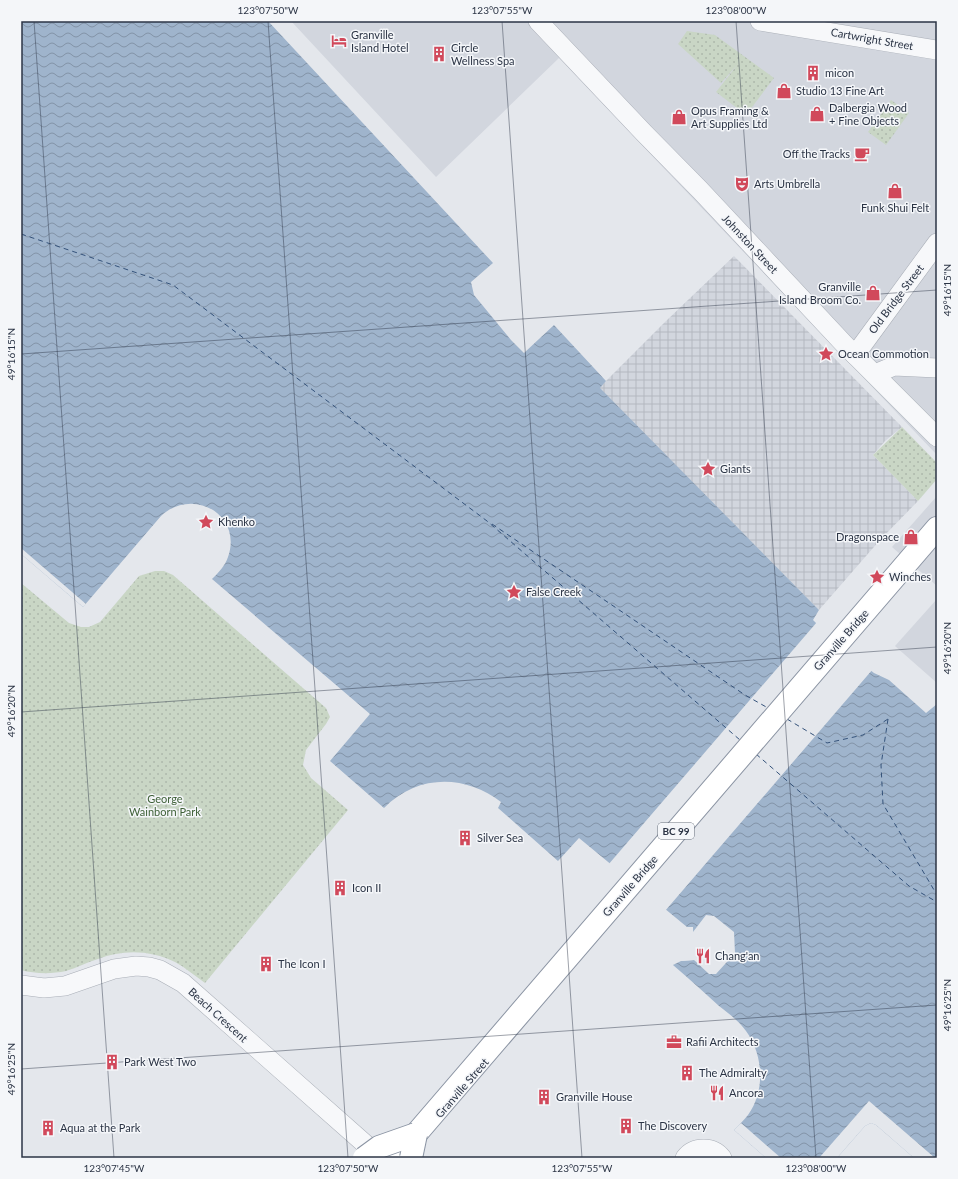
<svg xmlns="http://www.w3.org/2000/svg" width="958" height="1179" font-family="Lato,sans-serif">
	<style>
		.built { fill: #d2d6de }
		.industrial { fill: url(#industrial-grid) }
		.park { fill: url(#park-dots) }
		.water { fill: url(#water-waves) }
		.pier { fill: #e4e7ec }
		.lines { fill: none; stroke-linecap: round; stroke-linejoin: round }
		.ferry { stroke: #34527a; stroke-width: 1; stroke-dasharray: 5 4; stroke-linecap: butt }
		.minor-casing { stroke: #a9aeb7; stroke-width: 20 }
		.secondary-casing { stroke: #a9aeb7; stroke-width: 24 }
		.trunk-casing { stroke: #8b94a3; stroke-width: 24 }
		.minor { stroke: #f7f8fa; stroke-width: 19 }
		.secondary { stroke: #fff; stroke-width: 22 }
		.trunk { stroke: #fff; stroke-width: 22 }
		.trunk-bridge-casing { stroke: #8b94a3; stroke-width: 24; stroke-linecap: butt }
		.trunk-bridge { stroke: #fff; stroke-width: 22 }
		.ticks { fill: none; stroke: #2b3445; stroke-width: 1; stroke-opacity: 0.45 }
		.labels { text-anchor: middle; stroke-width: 3; stroke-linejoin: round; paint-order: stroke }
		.shield { fill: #f4f6f9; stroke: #676e7b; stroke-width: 1 }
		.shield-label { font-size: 10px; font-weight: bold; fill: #2b3445 }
		.poi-label { font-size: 11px; fill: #2b3445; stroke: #f4f6f9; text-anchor: start }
		.street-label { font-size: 11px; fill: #2b3445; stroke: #f4f6f9 }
		.park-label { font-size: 11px; fill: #3f6138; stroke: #f4f6f9 }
		.neatline { fill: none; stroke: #2b3445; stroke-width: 1.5 }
		.ticks-label { font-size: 10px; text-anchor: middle; fill: #2b3445 }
	</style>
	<defs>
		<pattern id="industrial-grid" width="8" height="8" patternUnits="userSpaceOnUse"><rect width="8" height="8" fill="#d2d6de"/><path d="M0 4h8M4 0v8" fill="none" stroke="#b4b8c0"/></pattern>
		<pattern id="park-dots" width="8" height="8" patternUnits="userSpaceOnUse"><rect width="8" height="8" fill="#c9d6c5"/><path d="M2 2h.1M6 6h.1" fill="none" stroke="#adb8ab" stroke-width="1.8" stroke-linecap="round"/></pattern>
		<pattern id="water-waves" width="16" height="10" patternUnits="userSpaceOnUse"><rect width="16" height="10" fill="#9fb4cc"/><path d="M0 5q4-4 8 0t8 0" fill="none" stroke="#8293a7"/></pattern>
	</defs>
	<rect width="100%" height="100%" fill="#e4e7ec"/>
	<g class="built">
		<path d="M 291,21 L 937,21 L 937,455 L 559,58 L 436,177 Z"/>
		<path d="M 937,496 L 937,586 L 892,547 Z"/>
		<path d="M 937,599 L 937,683 L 895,646 Z"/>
	</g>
	<path class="industrial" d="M 734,256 L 902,427 L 885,441 L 873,455 L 918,501 L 880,540 L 819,610 L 599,388 L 666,321 Z"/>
	<g class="park">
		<path d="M 687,31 L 715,35 L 774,78 L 746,115 L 716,92 L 738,64 L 721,83 L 678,44 Z"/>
		<path d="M 891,100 L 909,113 L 886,145 L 868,132 Z"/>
		<path d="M 902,427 L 937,463 L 937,479 L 918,501 L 873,455 Z"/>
		<path d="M 155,571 L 164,571 L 173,575 L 326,708 L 330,717 L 326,724 L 306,750 L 303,765 L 311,778 L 348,810 L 205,983 C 195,976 186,968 175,962 C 151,950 123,949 98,959 C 87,962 77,968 66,971 C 52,974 35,974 21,970 L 21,583 L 69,623 L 81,627 L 89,627 L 100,622 L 139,576 Z"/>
	</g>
	<path class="water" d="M 21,21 L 268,21 L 493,263 L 471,282 L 474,295 L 511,340 L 524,353 L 554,325 L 606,381 L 600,388 L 819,610 L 813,620 L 837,644 L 874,673 L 889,680 L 926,713 L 937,704 L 937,1158 L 914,1158 L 876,1125 L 871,1123 L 865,1126 L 837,1158 L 766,1158 L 734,1130 C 739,1125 744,1120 748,1115 C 766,1090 763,1054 746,1031 C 739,1021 728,1013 719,1006 C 704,992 689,979 673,965 L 681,961 L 694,960 L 693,927 L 687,927 L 579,838 L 558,861 L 498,808 L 501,802 C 465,774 417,774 384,808 L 330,761 L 370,714 L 212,579 C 219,572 225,566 228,557 C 243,515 193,486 161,516 L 83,607 L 21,554 Z"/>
	<g class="pier">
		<path d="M 21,548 L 86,604 L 83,607 L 21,554 Z"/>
		<path d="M 817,622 L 838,643 L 873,669 L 665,911 L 608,865 Z"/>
		<path d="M 706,915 L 714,916 L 734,932 L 735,953 L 716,974 L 709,974 L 694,960 L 681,961 L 681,959 L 692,958 L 691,932 L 693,932 Z"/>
		<path d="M 869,1101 L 935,1158 L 914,1158 L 876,1125 L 871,1123 L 865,1126 L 837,1158 L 819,1158 Z"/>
		<path d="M 741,1123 L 781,1158 L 766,1158 L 734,1130 Z"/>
	</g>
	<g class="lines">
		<g class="ferry">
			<path d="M 21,234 L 173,285 L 487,521 L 740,740"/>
			<path d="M 492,524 L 745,695 L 768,708"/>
			<path d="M 787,719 L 827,743 L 863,735 L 888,719"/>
			<path d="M 888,719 L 881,765 L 883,804 L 937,895"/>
			<path d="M 756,754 L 909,886 L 937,902"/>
		</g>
		<g class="minor-casing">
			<g id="minor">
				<path d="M 538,21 L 644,133 L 700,190 L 845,345 L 937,437"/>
				<path d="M 760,21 L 937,50"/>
				<path d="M 855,355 L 937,243"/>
				<path d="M 875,374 L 894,366 L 937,368"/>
				<path d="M 21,985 L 44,988 L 65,986 L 114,969 L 136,966 L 149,967 L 160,970 L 183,983 L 381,1158"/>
				<path d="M 685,1158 C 694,1146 713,1146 722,1158"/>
			</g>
		</g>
		<g class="secondary-casing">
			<path id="secondary" d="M 395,1158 L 416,1134"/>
		</g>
		<g class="trunk-casing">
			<path id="trunk" d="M 416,1134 L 937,528"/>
		</g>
		<use href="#minor" class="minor"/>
		<use href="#secondary" class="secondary"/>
		<use href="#trunk" class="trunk"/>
		<g class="trunk-bridge-casing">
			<g id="trunk-bridge">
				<path d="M 364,1158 L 379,1147 L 416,1134"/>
				<path d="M 411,1158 L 416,1134"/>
			</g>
		</g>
		<use href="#trunk-bridge" class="trunk-bridge"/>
	</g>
	<path class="ticks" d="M 34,21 L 114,1158M 268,21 L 348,1158M 502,21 L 582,1158M 736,21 L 816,1158M 21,354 L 937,290M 21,712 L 937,647M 21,1069 L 937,1005"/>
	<defs>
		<g id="hotel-bare" transform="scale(1.2)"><path d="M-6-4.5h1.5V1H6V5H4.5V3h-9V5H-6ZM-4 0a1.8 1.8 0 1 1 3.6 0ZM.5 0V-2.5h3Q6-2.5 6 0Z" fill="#d1495b" stroke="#f4f6f9" stroke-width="2.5" paint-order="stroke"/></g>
		<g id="building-bare" transform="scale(1.2)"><path d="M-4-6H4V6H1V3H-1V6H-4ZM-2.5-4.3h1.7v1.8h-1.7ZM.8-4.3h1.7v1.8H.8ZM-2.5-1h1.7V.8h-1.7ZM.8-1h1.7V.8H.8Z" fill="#d1495b" stroke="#f4f6f9" stroke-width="2.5" paint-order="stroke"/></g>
		<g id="shop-bare" transform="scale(1.2)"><path d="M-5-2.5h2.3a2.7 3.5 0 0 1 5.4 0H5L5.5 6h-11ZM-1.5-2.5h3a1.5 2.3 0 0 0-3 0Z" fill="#d1495b" stroke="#f4f6f9" stroke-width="2.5" paint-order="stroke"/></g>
		<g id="cafe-bare" transform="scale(1.2)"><path d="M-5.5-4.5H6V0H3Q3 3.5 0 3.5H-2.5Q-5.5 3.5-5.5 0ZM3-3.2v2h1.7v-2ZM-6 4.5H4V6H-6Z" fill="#d1495b" stroke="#f4f6f9" stroke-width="2.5" paint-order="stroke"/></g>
		<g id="theatre-bare" transform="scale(1.2)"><path d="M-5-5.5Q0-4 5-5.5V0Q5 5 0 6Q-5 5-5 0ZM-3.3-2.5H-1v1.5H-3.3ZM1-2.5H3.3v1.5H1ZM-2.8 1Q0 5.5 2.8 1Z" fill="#d1495b" stroke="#f4f6f9" stroke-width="2.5" paint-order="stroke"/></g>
		<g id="sight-bare" transform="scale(1.2)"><path d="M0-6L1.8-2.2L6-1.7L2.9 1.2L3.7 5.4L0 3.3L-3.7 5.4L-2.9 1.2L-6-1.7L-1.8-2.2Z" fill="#d1495b" stroke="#f4f6f9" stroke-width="2.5" paint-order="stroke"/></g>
		<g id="restaurant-bare" transform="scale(1.2)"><path d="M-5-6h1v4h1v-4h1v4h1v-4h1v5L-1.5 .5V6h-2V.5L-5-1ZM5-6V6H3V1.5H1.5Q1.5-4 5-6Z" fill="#d1495b" stroke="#f4f6f9" stroke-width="2.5" paint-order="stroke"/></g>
		<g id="office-bare" transform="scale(1.2)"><path d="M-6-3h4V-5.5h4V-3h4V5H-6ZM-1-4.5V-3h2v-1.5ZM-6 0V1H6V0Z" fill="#d1495b" stroke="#f4f6f9" stroke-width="2.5" paint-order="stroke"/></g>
	</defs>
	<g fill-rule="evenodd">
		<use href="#hotel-bare" x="339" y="41"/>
		<use href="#building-bare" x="439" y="54"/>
		<use href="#building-bare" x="813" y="73"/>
		<use href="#shop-bare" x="784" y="91"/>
		<use href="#shop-bare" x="817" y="114"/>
		<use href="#shop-bare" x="679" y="117"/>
		<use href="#cafe-bare" x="862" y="154"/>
		<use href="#theatre-bare" x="742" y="184"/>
		<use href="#shop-bare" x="895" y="191"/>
		<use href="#shop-bare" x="873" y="293"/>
		<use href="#sight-bare" x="826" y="354"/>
		<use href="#sight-bare" x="708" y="469"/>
		<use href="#sight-bare" x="206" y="522"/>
		<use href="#shop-bare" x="911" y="537"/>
		<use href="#sight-bare" x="877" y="577"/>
		<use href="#sight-bare" x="514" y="592"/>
		<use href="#building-bare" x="465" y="838"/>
		<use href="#building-bare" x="340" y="888"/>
		<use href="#restaurant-bare" x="703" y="956"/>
		<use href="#building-bare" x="266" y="964"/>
		<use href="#office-bare" x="674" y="1042"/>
		<use href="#building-bare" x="112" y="1062"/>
		<use href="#building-bare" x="687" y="1073"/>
		<use href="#restaurant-bare" x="717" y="1093"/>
		<use href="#building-bare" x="544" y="1097"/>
		<use href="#building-bare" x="626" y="1126"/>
		<use href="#building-bare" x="48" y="1128"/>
	</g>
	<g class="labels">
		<rect class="shield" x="658" y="823" width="36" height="16" rx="3"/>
		<g class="shield-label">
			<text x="676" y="835">BC 99</text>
		</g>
		<g class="poi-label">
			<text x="351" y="39">Granville<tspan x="351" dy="13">Island Hotel</tspan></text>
			<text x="451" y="52">Circle<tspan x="451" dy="13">Wellness Spa</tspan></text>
			<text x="825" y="77">micon</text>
			<text x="796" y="95">Studio 13 Fine Art</text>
			<text x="829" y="112">Dalbergia Wood<tspan x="829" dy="13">+ Fine Objects</tspan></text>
			<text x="691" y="115">Opus Framing &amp;<tspan x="691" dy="13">Art Supplies Ltd</tspan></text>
			<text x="850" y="158" text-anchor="end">Off the Tracks</text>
			<text x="754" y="188">Arts Umbrella</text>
			<text x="895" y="212" text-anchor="middle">Funk Shui Felt</text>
			<text x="861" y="291" text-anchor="end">Granville<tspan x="861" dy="13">Island Broom Co.</tspan></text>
			<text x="838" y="358">Ocean Commotion</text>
			<text x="720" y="473">Giants</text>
			<text x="218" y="526">Khenko</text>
			<text x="899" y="541" text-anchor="end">Dragonspace</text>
			<text x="889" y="581">Winches</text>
			<text x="526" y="596">False Creek</text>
			<text x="477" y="842">Silver Sea</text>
			<text x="352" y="892">Icon II</text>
			<text x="715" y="960">Chang'an</text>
			<text x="278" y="968">The Icon I</text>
			<text x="686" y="1046">Rafii Architects</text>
			<text x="124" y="1066">Park West Two</text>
			<text x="699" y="1077">The Admiralty</text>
			<text x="729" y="1097">Ancora</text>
			<text x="556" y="1101">Granville House</text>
			<text x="638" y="1130">The Discovery</text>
			<text x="60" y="1132">Aqua at the Park</text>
		</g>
		<g class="street-label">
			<text transform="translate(872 39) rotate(10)" y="4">Cartwright Street</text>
			<text transform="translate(750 244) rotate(47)" y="4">Johnston Street</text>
			<text transform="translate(896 299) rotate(-53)" y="4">Old Bridge Street</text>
			<text transform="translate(841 640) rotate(-49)" y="4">Granville Bridge</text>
			<text transform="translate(630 886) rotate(-49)" y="4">Granville Bridge</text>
			<text transform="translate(218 1015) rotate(42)" y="4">Beach Crescent</text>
			<text transform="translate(462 1088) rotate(-49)" y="4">Granville Street</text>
		</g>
		<g class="park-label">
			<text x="165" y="803">George<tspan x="165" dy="13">Wainborn Park</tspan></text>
		</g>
	</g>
	<rect width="958" height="1179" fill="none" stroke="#f4f6f9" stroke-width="44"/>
	<rect x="22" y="22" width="914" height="1135" class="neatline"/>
	<g class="ticks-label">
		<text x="268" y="14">123°07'50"W</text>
		<text x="502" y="14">123°07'55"W</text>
		<text x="736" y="14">123°08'00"W</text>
		<text transform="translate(947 290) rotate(-90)" y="4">49°16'15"N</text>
		<text transform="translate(11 354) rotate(-90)" y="4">49°16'15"N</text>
		<text transform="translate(947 648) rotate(-90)" y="4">49°16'20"N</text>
		<text transform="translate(11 711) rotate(-90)" y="4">49°16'20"N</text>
		<text transform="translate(947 1005) rotate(-90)" y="4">49°16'25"N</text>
		<text transform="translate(11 1069) rotate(-90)" y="4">49°16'25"N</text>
		<text x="114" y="1172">123°07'45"W</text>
		<text x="348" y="1172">123°07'50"W</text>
		<text x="582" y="1172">123°07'55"W</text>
		<text x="816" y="1172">123°08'00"W</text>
	</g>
</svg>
